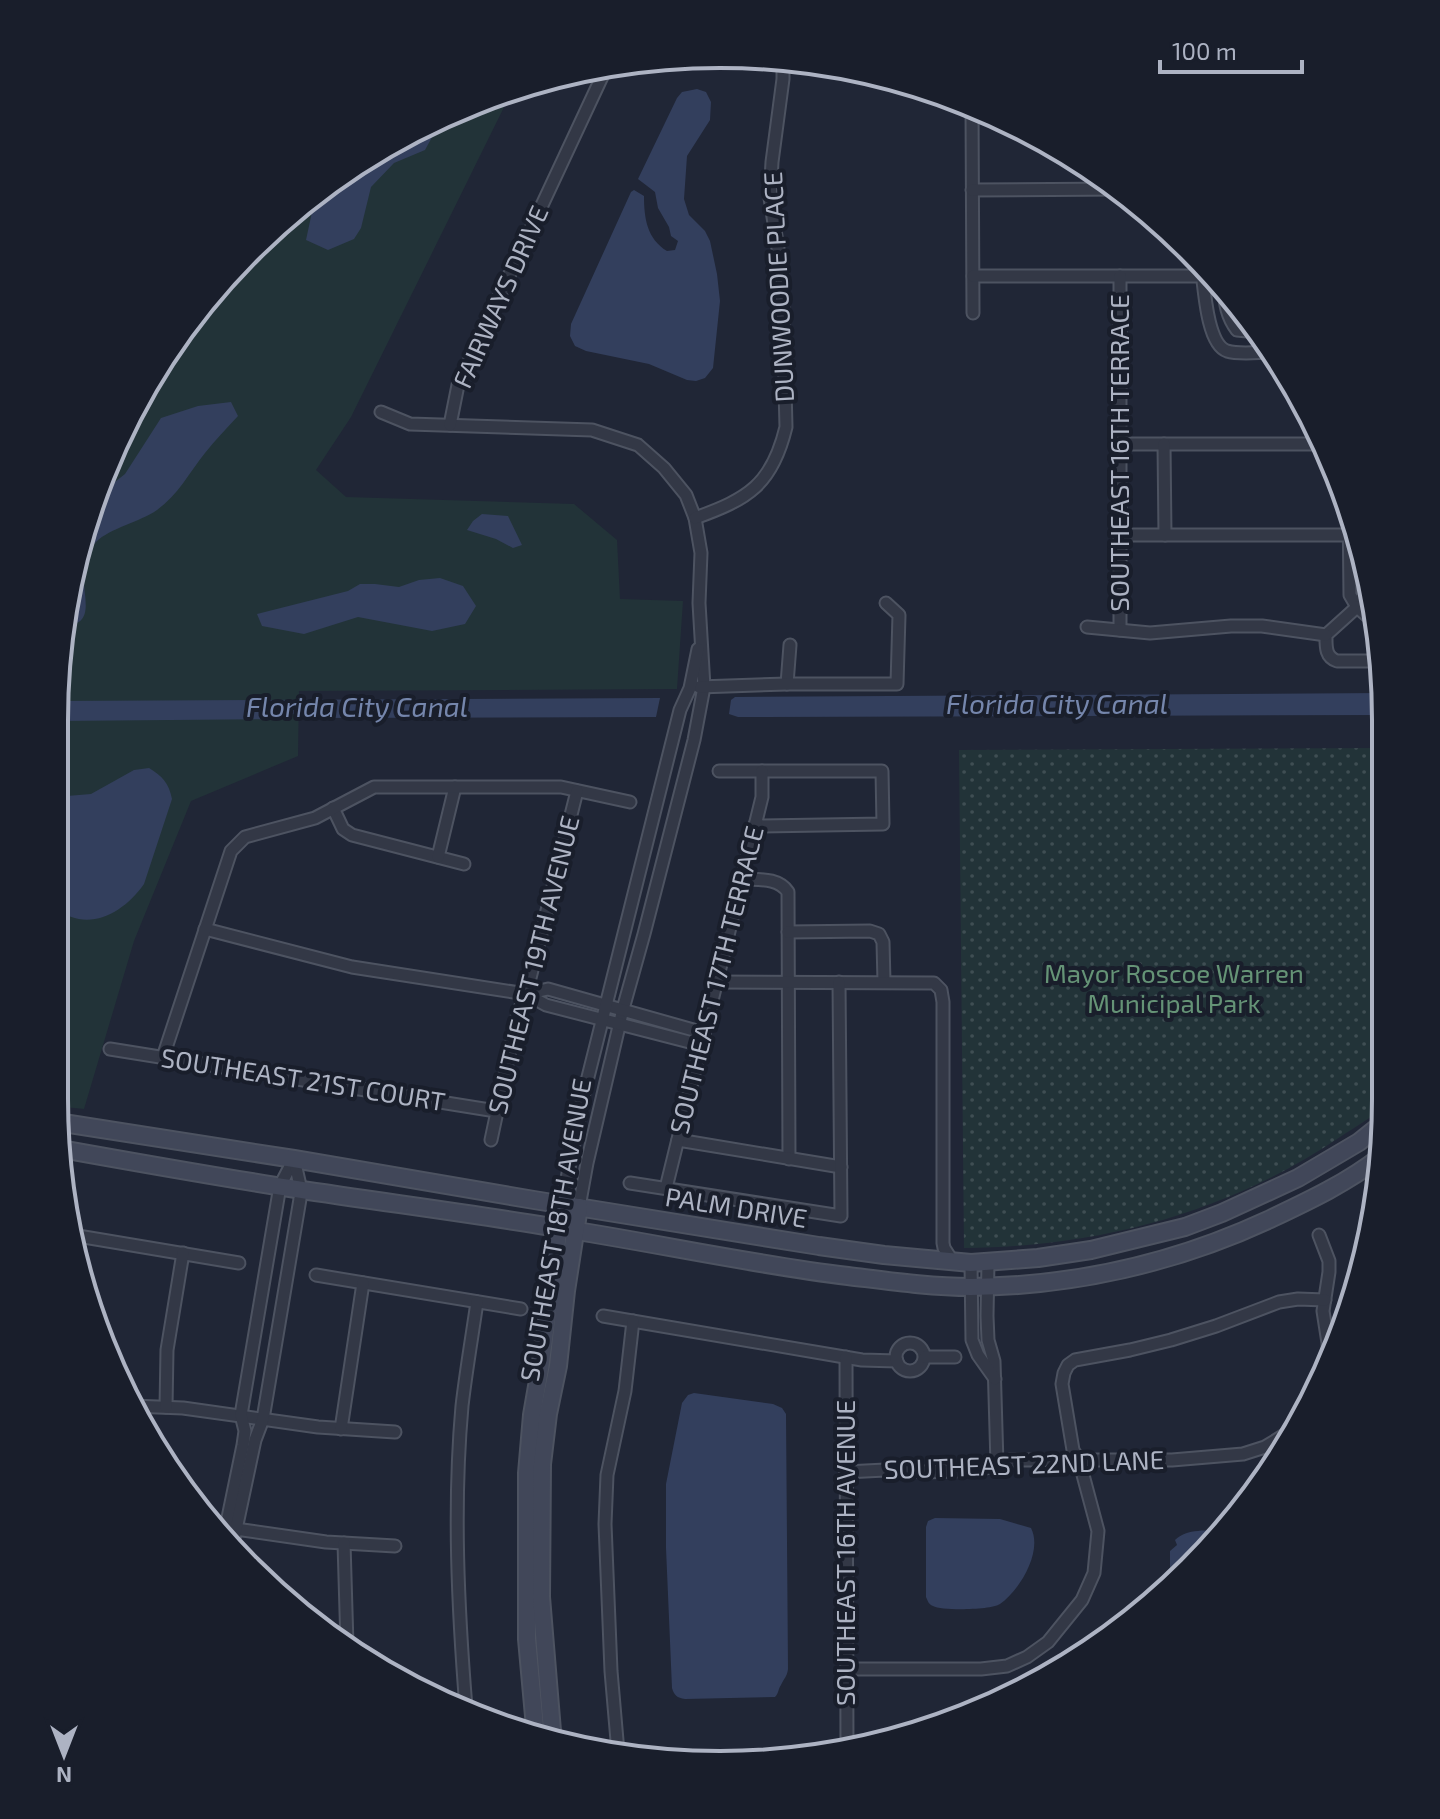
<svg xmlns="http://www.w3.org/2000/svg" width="1440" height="1819" font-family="'Exo 2',sans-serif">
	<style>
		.grass { fill: #223338 }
		.park { fill: url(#park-dots) }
		.water { fill: #333f5d }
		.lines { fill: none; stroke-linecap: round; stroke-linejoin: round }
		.street-casing { stroke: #4d5361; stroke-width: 15 }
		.secondary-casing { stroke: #4d5361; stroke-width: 20 }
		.street { stroke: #333846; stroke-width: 11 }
		.secondary { stroke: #414759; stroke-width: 16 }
		.labels { text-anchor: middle; stroke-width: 8; stroke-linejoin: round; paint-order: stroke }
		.street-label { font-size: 26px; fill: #adb3c3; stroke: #191e2b }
		.park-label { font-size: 26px; fill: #659376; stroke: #191e2b }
		.water-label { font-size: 28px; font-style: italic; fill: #7586ac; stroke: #191e2b }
		.rim { fill: none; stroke: #adb3c3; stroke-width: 4 }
	</style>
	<defs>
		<pattern id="park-dots" width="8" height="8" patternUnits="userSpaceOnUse" patternTransform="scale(2)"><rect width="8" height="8" fill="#223338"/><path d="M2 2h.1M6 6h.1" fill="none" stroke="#3f4e53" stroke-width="1.8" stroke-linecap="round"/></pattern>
	</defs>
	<rect width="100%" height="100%" fill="#202636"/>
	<path class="grass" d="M 514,87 L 351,417 L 316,470 L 346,497 L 574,504 L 617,540 L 620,599 L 683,601 L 677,689 L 299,691 L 298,756 L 191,801 L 134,941 L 84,1109 L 55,1106 L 55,677 L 90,505 L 143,387 L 219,281 L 387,143 L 506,89 Z"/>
	<path class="park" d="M 1385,748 L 1385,1106 C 1371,1118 1355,1127 1340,1137 C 1228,1213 1098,1247 964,1248 L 959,750 Z"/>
	<g class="water">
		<path d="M 697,89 L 706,92 L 711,102 L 710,120 L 687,156 L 684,199 L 689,215 L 705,231 L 710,241 L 717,274 L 720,301 L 713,368 L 705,378 L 696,381 L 687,380 L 649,364 L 586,351 L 575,346 L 570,336 L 571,324 L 631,192 L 634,190 L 644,196 C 644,218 647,239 667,251 L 675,250 L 678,241 L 671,236 L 669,227 L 658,208 L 655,192 L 638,179 L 677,98 L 682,92 Z"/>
		<path d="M 442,119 L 425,150 L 394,163 L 371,187 L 361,228 L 354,239 L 328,250 L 306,240 L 312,212 L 325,195 L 387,143 Z"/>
		<path d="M 231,402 L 238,416 C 227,428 215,440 205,453 C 189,473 178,495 157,510 C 140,522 110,528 96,542 C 86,552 84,568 84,582 C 84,598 94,625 66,625 L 92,500 L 125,474 L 161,418 L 198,406 Z"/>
		<path d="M 482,514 L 508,516 L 522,545 L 513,548 L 496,539 L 467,530 L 473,521 Z"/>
		<path d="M 440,578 L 463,586 L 476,606 L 465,624 L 432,631 L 358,617 L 304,634 L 262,626 L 257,614 L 348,591 L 360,584 L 375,584 L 399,587 L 419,580 Z"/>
		<path d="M 1385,693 L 1385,715 L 738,717 L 729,714 L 731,700 L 735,697 Z"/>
		<path d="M 660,698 L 656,717 L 308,718 L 296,714 L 286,715 L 282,719 L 55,721 L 55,701 Z"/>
		<path d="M 149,768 C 162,776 169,783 172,799 L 144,884 C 123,914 86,934 55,907 L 55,797 L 91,794 L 134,770 Z"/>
		<path d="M 694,1393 L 773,1404 L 782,1408 L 786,1414 L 788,1669 C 787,1677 784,1678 781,1685 C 778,1689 779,1693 775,1697 L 685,1699 C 677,1698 674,1695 672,1688 L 666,1548 L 666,1484 L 682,1403 L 688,1395 Z"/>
		<path d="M 935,1518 L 1000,1519 L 1031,1528 C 1043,1551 1020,1590 1000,1604 C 991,1610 942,1611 933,1606 C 928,1604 928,1601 926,1597 L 926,1527 L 928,1521 Z"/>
		<path d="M 1224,1530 L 1170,1588 L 1170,1551 L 1177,1545 L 1175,1540 C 1187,1528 1208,1531 1224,1530 Z"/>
	</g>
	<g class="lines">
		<g class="street-casing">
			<g id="street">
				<path d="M 972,107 L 973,313"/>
				<path d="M 972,190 L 1122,189"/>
				<path d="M 1201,263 C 1204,283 1206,344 1227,351 C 1240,355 1258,352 1272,352"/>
				<path d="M 973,276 L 1215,276"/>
				<path d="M 1120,276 L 1120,630"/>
				<path d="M 1223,284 C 1225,301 1226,316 1237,330 L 1257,332"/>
				<path d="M 381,412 L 410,424 L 592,430 L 638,445 L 664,468 L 686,495 L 695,518 L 701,553 L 699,603 L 704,687 L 694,740 L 644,934 L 623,1009 L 587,1163 L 579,1207"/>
				<path d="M 450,425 L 458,385 L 607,66"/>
				<path d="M 1120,444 L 1323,444"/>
				<path d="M 1164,444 L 1165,535"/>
				<path d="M 1349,503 L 1350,595 L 1357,607 L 1363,596 L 1362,564"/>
				<path d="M 695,518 C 748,499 772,485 786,427 L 782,274 L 770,198 L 772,162 L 783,79 L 783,59"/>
				<path d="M 1120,535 L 1356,535"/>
				<path d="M 1374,622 L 1357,607 L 1326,635 C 1326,646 1325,657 1337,661 L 1372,661 L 1381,657"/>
				<path d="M 1087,627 L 1150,633 L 1231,626 L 1262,626 L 1326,635"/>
				<path d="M 787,684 L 790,645"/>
				<path d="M 699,687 L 787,684 L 897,684 L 899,615 L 886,603"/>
				<path d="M 719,771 L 882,771 L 883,824 L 754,826"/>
				<path d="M 333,808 L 343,829 L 352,835 L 464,864"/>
				<path d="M 438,857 L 455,787"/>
				<path d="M 742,879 C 758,880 778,877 788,892 L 789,1159"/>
				<path d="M 205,929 L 352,967 L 526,994 L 546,1005 L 701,1045"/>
				<path d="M 788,932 L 870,931 L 879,934 L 883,942 L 884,982"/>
				<path d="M 716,982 L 934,983 L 941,990 L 943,1002 L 943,1243 L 944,1248 L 953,1262"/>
				<path d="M 526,994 L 548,989 L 704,1033"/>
				<path d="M 110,1049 L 496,1111"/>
				<path d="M 163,1057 L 231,851 L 245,837 L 315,818 L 374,787 L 561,787 L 630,802"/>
				<path d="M 491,1140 L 518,1013 L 526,994 L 577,791"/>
				<path d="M 678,1140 L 841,1167"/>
				<path d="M 630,1183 L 841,1216 L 839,982"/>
				<path d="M 666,1188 L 762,797 L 762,771"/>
				<path d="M 562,1204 L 583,1097 L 680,710 L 690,688 L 698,649"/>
				<path d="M 72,1235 L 239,1263"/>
				<path d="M 1319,1235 L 1329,1261 L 1329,1272 L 1323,1311 L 1328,1343 L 1328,1358 L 1324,1374"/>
				<path d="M 988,1262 L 987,1316 L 988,1340 L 994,1361 L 997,1464"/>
				<path d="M 971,1263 L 972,1340 L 978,1355 L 995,1379"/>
				<path d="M 316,1275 L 521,1309"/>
				<path d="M 603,1316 L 862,1360 L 897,1361"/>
				<circle cx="910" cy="1357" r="14"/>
				<path d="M 846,1357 L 847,1748"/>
				<path d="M 925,1357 L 955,1357"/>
				<path d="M 132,1406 L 183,1408 L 318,1427 L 395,1432"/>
				<path d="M 166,1407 L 167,1350 L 183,1253"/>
				<path d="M 341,1429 L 363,1283"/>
				<path d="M 846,1472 L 885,1470 L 926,1472 L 979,1470 L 1011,1460 L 1172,1460 L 1243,1454 L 1265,1447 L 1291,1431"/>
				<path d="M 215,1526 L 326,1542 L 395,1546"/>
				<path d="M 224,1537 L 243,1445 L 245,1431 L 241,1415 L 280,1186 L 294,1159"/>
				<path d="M 344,1543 L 347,1645"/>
				<path d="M 232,1548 L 255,1440 L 263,1419 L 300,1199 L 301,1190 L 294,1159"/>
				<path d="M 846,1669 L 981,1669 L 1007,1666 L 1027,1657 L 1048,1642 L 1082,1600 L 1094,1573 L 1098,1531 L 1079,1460 L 1073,1450 L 1062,1384 L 1064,1373 L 1068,1365 L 1075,1360 L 1130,1350 L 1171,1340 L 1216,1326 L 1279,1302 L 1298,1299 L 1325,1300"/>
				<path d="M 466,1708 C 458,1608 453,1506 462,1406 C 466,1371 472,1337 477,1302"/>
				<path d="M 618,1752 L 611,1671 L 605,1524 L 607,1475 L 625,1391 L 633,1321"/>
				<path d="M 671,1759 L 784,1756"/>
			</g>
		</g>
		<g class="secondary-casing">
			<g id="secondary">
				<path d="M 57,1122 L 294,1159 L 534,1200 L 819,1246 L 884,1255 L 971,1263 L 1038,1258 L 1091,1250 L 1185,1227 L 1222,1213 L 1298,1178 L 1359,1142 L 1384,1122"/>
				<path d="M 61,1149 C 139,1163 217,1177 296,1189 C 381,1202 467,1213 552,1227 C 651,1242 749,1264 848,1276 C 889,1281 930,1287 971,1287 C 1073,1286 1175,1263 1268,1220 C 1306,1202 1347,1183 1380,1157"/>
				<path d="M 536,1738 L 527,1639 L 527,1473 L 532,1415 L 540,1369 L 562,1204"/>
				<path d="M 553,1743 L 541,1597 L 542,1464 L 548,1414 L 558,1366 L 566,1291 L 579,1207"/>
			</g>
		</g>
		<use href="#street" class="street"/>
		<use href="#secondary" class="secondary"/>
	</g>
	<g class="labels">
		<g class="street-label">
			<text transform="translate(779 287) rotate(-93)" y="9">DUNWOODIE PLACE</text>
			<text transform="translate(501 297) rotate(-66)" y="9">FAIRWAYS DRIVE</text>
			<text transform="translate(1120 453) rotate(-90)" y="9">SOUTHEAST 16TH TERRACE</text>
			<text transform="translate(534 965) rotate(-76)" y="9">SOUTHEAST 19TH AVENUE</text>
			<text transform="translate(717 980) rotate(-76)" y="9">SOUTHEAST 17TH TERRACE</text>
			<text transform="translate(303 1080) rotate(9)" y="9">SOUTHEAST 21ST COURT</text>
			<text transform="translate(736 1208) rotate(9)" y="9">PALM DRIVE</text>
			<text transform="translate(556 1230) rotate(-80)" y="9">SOUTHEAST 18TH AVENUE</text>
			<text transform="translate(1024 1465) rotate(-2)" y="9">SOUTHEAST 22ND LANE</text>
			<text transform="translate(846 1553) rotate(-90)" y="9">SOUTHEAST 16TH AVENUE</text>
		</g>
		<g class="park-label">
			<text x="1174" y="983">Mayor Roscoe Warren<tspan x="1174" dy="30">Municipal Park</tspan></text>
		</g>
		<g class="water-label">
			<text x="1057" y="714">Florida City Canal</text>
			<text x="357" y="717">Florida City Canal</text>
		</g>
	</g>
	<path d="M0 0H1440V1819H0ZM720 68H720A652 652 0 0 1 1372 720V1099A652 652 0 0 1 720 1751H720A652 652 0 0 1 68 1099V720A652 652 0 0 1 720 68Z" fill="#191e2b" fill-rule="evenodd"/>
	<path class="rim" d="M720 68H720A652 652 0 0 1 1372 720V1099A652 652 0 0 1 720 1751H720A652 652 0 0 1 68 1099V720A652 652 0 0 1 720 68Z"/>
	<g transform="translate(64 1755) rotate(180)" stroke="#191e2b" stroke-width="6" paint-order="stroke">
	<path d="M0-6L14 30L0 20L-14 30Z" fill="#adb3c3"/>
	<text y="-12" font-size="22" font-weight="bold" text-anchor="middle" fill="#adb3c3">N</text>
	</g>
	<path d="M1160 60v12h142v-12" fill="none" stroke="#adb3c3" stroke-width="4"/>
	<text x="1172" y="60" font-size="24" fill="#adb3c3" stroke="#191e2b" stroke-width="6" paint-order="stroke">100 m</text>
</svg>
